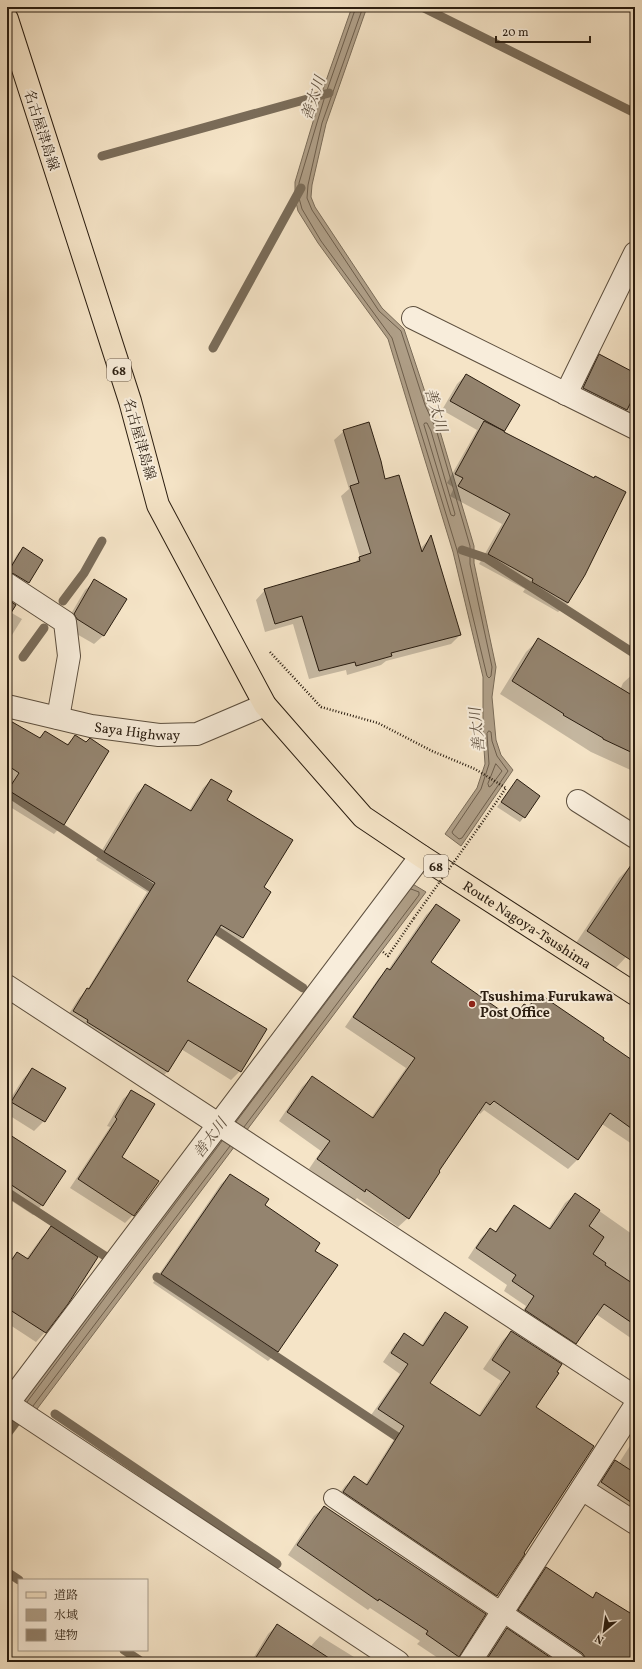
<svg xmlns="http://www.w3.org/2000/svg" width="642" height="1669" font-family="Vollkorn,'Noto Serif JP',serif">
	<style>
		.water { fill: #b0a089; stroke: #7a6c59 }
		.shadow { fill: #0003 }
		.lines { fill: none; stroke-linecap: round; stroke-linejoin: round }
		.shore { stroke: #6d5e4c; stroke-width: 1 }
		.stream { stroke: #7a6c59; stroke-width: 9 }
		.building { fill: #94846f; stroke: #2a1d10 }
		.service-casing { stroke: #5d4f3e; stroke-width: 20 }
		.minor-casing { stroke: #5d4f3e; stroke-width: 24 }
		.tertiary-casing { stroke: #5d4f3e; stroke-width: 24 }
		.primary-casing { stroke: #2a1d10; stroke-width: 24 }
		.path { stroke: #2a1d10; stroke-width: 2.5; stroke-dasharray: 1 2; stroke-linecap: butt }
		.service { stroke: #f8eddb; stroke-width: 18 }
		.minor { stroke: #f8eddb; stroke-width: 22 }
		.tertiary { stroke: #f8eddb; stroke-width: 22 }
		.primary { stroke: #f5e4c7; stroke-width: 22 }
		.path-bridge { stroke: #2a1d10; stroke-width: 2.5; stroke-dasharray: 1 2; stroke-linecap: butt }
		.poi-dot { fill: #8f2418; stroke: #f8eddb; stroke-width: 1.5 }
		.labels { text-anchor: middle; stroke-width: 4; stroke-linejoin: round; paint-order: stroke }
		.shield { fill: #f8eddb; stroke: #685b4d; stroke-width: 1 }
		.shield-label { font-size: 13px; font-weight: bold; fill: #2a1d10 }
		.street-label { font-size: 14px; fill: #2a1d10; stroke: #f8eddb }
		.poi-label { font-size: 14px; font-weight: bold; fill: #2a1d10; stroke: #f8eddb; text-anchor: start }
		.water-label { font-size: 15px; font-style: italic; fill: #605140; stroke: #f8eddb }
	</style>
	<rect width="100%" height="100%" fill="#f5e4c7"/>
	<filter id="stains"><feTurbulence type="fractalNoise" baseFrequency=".005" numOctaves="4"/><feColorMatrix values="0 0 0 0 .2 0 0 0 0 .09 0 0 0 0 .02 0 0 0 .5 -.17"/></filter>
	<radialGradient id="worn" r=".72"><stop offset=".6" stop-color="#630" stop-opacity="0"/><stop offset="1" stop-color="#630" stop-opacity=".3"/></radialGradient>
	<g class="water">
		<path d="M 352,7 L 367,7 L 326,124 L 312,185 L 311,197 L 315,207 L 382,308 L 404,329 L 429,404 L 439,428 L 474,546 L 474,563 L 496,667 L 492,697 L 496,740 L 501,755 L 513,770 L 461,846 L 445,834 L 477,788 L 485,764 L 483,734 L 483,677 L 453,552 L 388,339 L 318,243 L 298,211 L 295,198 L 295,182 L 321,95 Z"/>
		<path d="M 411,883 L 426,892 L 34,1413 L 20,1403 Z"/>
	</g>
	<g class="shadow">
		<path d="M 599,356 L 635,374 L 635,427 L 572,400 L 588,368 Z"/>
		<path d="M 466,375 L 518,405 L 503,432 L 594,479 L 584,574 L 568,603 L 558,612 L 523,592 L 525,589 L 479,564 L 502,524 L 450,496 L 454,488 L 447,483 L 477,430 L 442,410 L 457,384 Z"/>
		<path d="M 344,431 L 384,480 L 420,549 L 431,537 L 460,635 L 451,644 L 386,661 L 381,665 L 347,675 L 346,670 L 309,679 L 293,624 L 265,632 L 256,600 L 265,590 L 354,564 L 360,557 L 341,496 L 349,489 L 334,440 Z"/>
		<path d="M 23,549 L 41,560 L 28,583 L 23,587 L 7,577 L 7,572 L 18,553 Z"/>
		<path d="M 95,581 L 104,635 L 94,644 L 68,629 L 65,624 L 85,590 Z"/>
		<path d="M 7,599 L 10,612 L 22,619 L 7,643 Z"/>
		<path d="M 539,639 L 620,690 L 623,683 L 635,672 L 635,772 L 591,752 L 500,694 L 526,652 Z"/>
		<path d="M 7,727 L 39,738 L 45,732 L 66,745 L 75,737 L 86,743 L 63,824 L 54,834 L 7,805 Z"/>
		<path d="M 211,780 L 225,800 L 262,888 L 270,892 L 242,938 L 234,946 L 214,935 L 186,981 L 240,1071 L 231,1080 L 181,1049 L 168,1071 L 159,1080 L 65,1020 L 79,998 L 87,990 L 147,892 L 96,860 L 137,793 L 146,785 L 189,811 L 203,788 Z"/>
		<path d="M 517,781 L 524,817 L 520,822 L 497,807 Z"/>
		<path d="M 633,864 L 635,865 L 635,944 L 626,957 L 613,971 L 574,946 L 619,878 Z"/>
		<path d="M 436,905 L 429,962 L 512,1019 L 524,1005 L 527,1007 L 539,994 L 635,1063 L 635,1146 L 602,1124 L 577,1160 L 568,1169 L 484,1110 L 480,1114 L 478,1112 L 408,1218 L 398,1227 L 357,1198 L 354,1201 L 309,1169 L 321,1151 L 279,1121 L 302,1087 L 312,1077 L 371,1118 L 406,1068 L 345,1027 L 378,979 L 387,969 L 388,970 L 426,915 Z"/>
		<path d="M 32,1069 L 44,1121 L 34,1131 L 7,1114 L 7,1104 L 23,1079 Z"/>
		<path d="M 132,1091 L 121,1158 L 133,1215 L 125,1223 L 70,1188 L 110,1127 L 107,1126 L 123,1099 Z"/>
		<path d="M 7,1144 L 42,1205 L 33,1215 L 7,1198 Z"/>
		<path d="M 230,1175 L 314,1251 L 336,1266 L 277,1352 L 268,1361 L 153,1283 L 221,1184 Z"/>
		<path d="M 575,1194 L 632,1234 L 635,1230 L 635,1341 L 596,1314 L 576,1343 L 566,1353 L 516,1320 L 526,1306 L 504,1291 L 507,1285 L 468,1258 L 481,1238 L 490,1229 L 495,1232 L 505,1216 L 515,1207 L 548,1229 L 565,1203 Z"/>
		<path d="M 51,1228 L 45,1332 L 36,1342 L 7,1323 L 7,1264 L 17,1253 L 26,1259 L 42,1237 Z"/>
		<path d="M 445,1314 L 429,1383 L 478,1416 L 501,1381 L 483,1369 L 502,1341 L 511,1332 L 535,1407 L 522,1553 L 497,1596 L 488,1605 L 334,1501 L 345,1486 L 354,1477 L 365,1485 L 396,1436 L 369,1418 L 400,1374 L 383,1362 L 395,1344 L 404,1335 L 421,1346 L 436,1323 Z"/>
		<path d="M 635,1438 L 635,1521 L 592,1492 L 606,1470 L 615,1461 L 619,1463 Z"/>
		<path d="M 324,1507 L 458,1656 L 452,1662 L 444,1662 L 417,1644 L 420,1641 L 370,1608 L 368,1610 L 288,1555 L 314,1516 Z"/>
		<path d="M 546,1569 L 635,1635 L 635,1662 L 583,1662 L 506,1623 L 533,1581 Z"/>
		<path d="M 277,1625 L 310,1647 L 320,1636 L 362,1662 L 251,1662 L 268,1634 Z"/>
		<path d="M 507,1629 L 544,1662 L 481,1662 L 494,1642 Z"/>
	</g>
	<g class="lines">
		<g class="shore">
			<path d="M 356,7 L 325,96 L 299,183 L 299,198 L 302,209 L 321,241 L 392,338 L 457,550 L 487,676 L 489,678 L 491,676 L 492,667 L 470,564 L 470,546 L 436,429 L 425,405 L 401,331 L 379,311 L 312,210 L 307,198 L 308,185 L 322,123 L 363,7"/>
			<path d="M 425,423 L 427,423 L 431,431 L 455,514 L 454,516 L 451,515 L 424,425 Z"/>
			<path d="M 489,731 L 491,732 L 492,741 L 497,756 L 508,771 L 462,838 L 459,839 L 453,834 L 452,832 L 481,789 L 489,764 L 487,734 Z"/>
			<path d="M 496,764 L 502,771 L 491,786 L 489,787 L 488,784 Z"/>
			<path d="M 236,1122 L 388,920"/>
			<path d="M 244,1127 L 419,895 L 419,892 L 411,889"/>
			<path d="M 27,1402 L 222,1141"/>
			<path d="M 33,1406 L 230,1146"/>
		</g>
		<g class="stream">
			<path d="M 422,7 L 635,113"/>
			<path d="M 102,156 L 329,93"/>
			<path d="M 213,348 L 301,188"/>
			<path d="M 462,550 L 486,558 L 635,654"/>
			<path d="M 63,601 L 84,573 L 102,541"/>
			<path d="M 23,657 L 44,628"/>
			<path d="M 7,792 L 161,894"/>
			<path d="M 207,924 L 303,988"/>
			<path d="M 7,1192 L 108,1258"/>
			<path d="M 157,1277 L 408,1444"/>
			<path d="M 55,1414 L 277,1564"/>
			<path d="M 7,1434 L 16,1422"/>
			<path d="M 7,1572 L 19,1580"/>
			<path d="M 124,1650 L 142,1662"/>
		</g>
	</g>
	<g class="building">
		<path d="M 599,354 L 635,373 L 635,394 L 627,410 L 583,388 Z"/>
		<path d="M 466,374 L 520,405 L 504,432 L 594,478 L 595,476 L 626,492 L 585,575 L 568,603 L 532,582 L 533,579 L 488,554 L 510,514 L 458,486 L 463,478 L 455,474 L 484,421 L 504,431 L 450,401 Z"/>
		<path d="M 369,422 L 381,461 L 385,479 L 399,475 L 422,552 L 431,535 L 461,635 L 391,653 L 392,656 L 356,666 L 355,662 L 319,671 L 302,616 L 275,624 L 264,589 L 360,561 L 359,557 L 371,553 L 350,486 L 359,483 L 343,430 Z"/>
		<path d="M 23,547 L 43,560 L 29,583 L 14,574 L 8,572 Z"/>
		<path d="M 94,579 L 127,599 L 104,636 L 77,619 L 74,614 Z"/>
		<path d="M 7,599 L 16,605 L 7,619 Z"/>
		<path d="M 538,638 L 635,697 L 635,754 L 603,739 L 603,738 L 563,715 L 564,714 L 512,681 Z"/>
		<path d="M 7,719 L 40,738 L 45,731 L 68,745 L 75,735 L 86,742 L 90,738 L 109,751 L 64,825 L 8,790 L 19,773 L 7,765 Z"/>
		<path d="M 211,779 L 232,791 L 227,800 L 293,840 L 264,887 L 271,892 L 243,938 L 221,925 L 187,981 L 267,1029 L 241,1072 L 188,1040 L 168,1072 L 87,1022 L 88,1020 L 73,1011 L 87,988 L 89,989 L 155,883 L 104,852 L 145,784 L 191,811 Z"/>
		<path d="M 517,779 L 540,796 L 525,818 L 501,802 Z"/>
		<path d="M 635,859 L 635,963 L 587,931 Z"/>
		<path d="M 436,904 L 460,920 L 431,962 L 513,1019 L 524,1004 L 529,1007 L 538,993 L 604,1038 L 603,1040 L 635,1062 L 635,1131 L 610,1113 L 578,1160 L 494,1101 L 490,1105 L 486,1102 L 439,1171 L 440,1172 L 409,1219 L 366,1189 L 365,1192 L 317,1159 L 330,1141 L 287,1112 L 312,1076 L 373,1118 L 415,1058 L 353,1017 L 387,968 L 390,970 Z"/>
		<path d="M 32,1068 L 66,1088 L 45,1122 L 11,1102 Z"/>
		<path d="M 131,1090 L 155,1104 L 122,1157 L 159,1181 L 134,1216 L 78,1179 L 117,1119 L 115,1117 Z"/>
		<path d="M 7,1133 L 66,1171 L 43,1206 L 7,1182 Z"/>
		<path d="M 230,1174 L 269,1199 L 265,1205 L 320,1243 L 315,1251 L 338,1265 L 278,1352 L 161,1274 Z"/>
		<path d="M 575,1193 L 600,1210 L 589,1226 L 604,1237 L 593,1254 L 606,1263 L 605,1265 L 635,1285 L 635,1325 L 604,1304 L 576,1344 L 525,1310 L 534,1296 L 512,1281 L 516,1275 L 476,1248 L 490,1228 L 496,1232 L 514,1205 L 550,1229 Z"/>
		<path d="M 51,1226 L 98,1257 L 68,1304 L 46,1333 L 7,1308 L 7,1267 L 17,1252 L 28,1259 Z"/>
		<path d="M 445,1312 L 468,1327 L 430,1383 L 480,1416 L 510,1372 L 492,1360 L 511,1331 L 562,1364 L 557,1372 L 559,1373 L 536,1407 L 594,1446 L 524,1553 L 525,1554 L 497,1596 L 343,1492 L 354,1476 L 367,1485 L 404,1426 L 378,1409 L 408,1364 L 391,1353 L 404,1333 L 423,1346 Z"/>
		<path d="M 615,1460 L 635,1473 L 635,1505 L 601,1482 Z"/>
		<path d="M 324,1506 L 486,1614 L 459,1657 L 426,1634 L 428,1631 L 379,1599 L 378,1601 L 297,1545 Z"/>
		<path d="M 546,1567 L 593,1598 L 596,1592 L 635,1616 L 635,1662 L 586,1662 L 585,1657 L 582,1653 L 518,1610 Z"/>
		<path d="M 277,1624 L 335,1662 L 253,1662 Z"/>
		<path d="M 507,1628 L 557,1662 L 485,1662 Z"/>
	</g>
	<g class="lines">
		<g class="service-casing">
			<path id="service" d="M 333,1498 L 576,1662"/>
		</g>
		<g class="minor-casing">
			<g id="minor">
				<path d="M 413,318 L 635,428"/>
				<path d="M 566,394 L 635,253"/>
				<path d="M 7,584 L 65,622 L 69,656 L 58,718"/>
				<path d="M 578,801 L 635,837"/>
				<path d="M 7,986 L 635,1397"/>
				<path d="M 7,1403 L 398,1662"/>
				<path d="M 7,1405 L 421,856"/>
				<path d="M 582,1489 L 635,1523"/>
				<path d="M 470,1662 L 635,1406"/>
			</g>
		</g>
		<g class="tertiary-casing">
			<g id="tertiary">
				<path id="s1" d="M 7,706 L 91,726 L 159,735 L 197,734 L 265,705"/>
			</g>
		</g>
		<g class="primary-casing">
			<g id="primary">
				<path id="s2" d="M 7,19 L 130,401 L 158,505 L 265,705 L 363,817 L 421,856 L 635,994"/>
			</g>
		</g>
		<g class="path">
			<path d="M 270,652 L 321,707 L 378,723 L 432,751 L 475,769 L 506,788 L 479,827"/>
			<path d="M 383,952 L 388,956 L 414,918"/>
		</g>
		<use href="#service" class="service"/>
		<use href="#minor" class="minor"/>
		<use href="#tertiary" class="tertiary"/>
		<use href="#primary" class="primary"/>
		<path class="path-bridge" d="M 414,918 L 479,827"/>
	</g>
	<circle class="poi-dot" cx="472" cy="1004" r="4"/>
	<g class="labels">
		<g class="shield">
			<rect x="107" y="359" width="24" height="22" rx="3"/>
			<rect x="424" y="855" width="24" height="22" rx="3"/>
		</g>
		<g class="shield-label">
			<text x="119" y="375">68</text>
			<text x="436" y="871">68</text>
		</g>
		<g class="street-label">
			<text transform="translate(42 130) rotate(72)" y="5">名古屋津島線</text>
			<text transform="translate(140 439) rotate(74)" y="5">名古屋津島線</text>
			<text dy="5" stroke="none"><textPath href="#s1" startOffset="133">Saya Highway</textPath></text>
			<text dy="5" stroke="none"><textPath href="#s2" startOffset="1081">Route Nagoya-Tsushima</textPath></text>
		</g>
		<g class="poi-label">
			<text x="480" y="1001">Tsushima Furukawa<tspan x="480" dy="16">Post Office</tspan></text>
		</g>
		<g class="water-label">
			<text transform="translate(313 98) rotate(-71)" y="5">善太川</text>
			<text transform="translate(436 410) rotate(74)" y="5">善太川</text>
			<text transform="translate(477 730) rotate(-96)" y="5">善太川</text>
			<text transform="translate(210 1138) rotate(-53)" y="5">善太川</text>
		</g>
	</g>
	<rect width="642" height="1669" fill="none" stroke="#f5e4c7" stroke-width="24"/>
	<rect x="8" y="8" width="626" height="1653" fill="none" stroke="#2a1d10" stroke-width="2"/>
	<rect x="12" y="12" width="618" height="1645" fill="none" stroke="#2a1d10"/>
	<rect x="18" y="1579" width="130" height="72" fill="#f8eddb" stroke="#a69a8a"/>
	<rect x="26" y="1592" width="20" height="6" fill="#f5e4c7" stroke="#a69a8a"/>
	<text x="54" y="1599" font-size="12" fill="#2a1d10">道路</text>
	<rect x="26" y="1609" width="20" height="12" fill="#b0a089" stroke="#a69a8a"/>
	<text x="54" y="1619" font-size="12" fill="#2a1d10">水域</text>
	<rect x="26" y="1629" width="20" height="12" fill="#94846f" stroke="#a69a8a"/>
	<text x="54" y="1639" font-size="12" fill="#2a1d10">建物</text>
	<g transform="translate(604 1631) rotate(209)" stroke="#f8eddb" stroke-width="3" paint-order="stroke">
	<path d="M0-3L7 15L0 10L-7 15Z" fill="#2a1d10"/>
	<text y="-6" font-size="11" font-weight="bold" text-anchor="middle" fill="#2a1d10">N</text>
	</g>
	<path d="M496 36v6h94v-6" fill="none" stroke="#2a1d10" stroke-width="2"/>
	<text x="502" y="36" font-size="12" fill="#2a1d10" stroke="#f8eddb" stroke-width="3" paint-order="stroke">20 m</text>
	<rect width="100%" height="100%" filter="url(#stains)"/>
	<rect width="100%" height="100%" fill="url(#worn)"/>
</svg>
